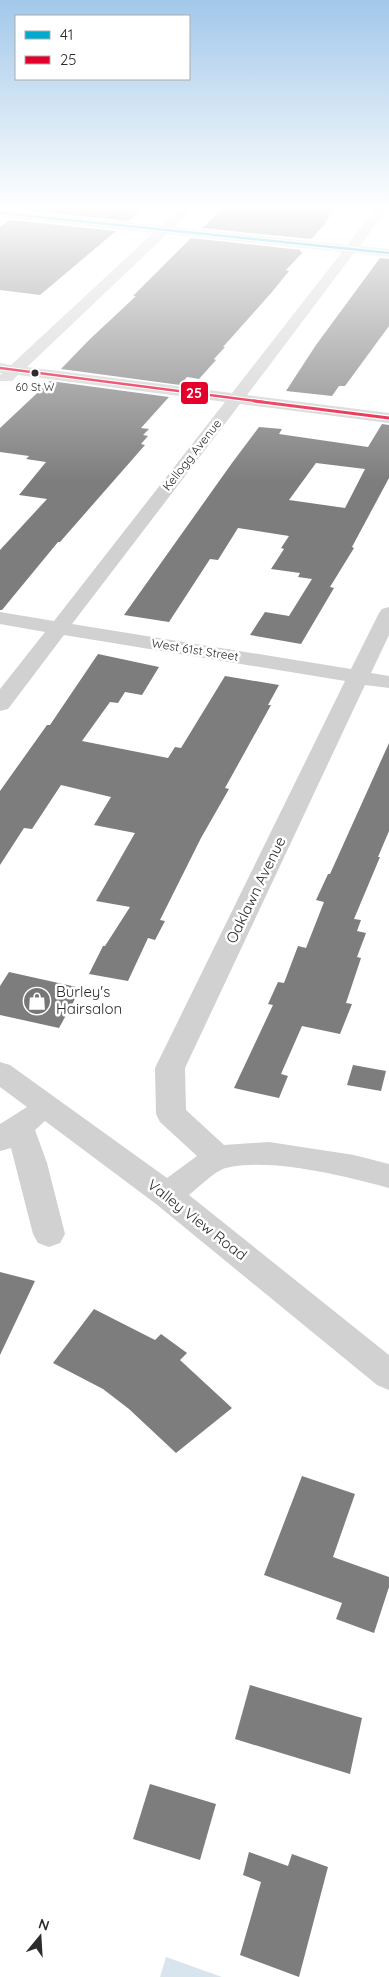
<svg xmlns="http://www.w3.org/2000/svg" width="389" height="1977" font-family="Quicksand,sans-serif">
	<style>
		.water { fill: #d9e5ee }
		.building { fill: #7d7d7d; fill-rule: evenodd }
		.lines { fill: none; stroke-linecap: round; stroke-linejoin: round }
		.minor { fill: #d1d1d1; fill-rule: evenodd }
		.bus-1-casing { stroke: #fff; stroke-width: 4.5 }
		.bus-2-far1-casing { stroke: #fff; stroke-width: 4.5 }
		.bus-2-casing { stroke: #fff; stroke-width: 5.5 }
		.bus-1 { stroke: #00a9ce; stroke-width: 2.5 }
		.bus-2-far1 { stroke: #e4002b; stroke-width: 2.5 }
		.bus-2 { stroke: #e4002b; stroke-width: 3 }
		.bus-dot { fill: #2c2c2c; stroke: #fff; stroke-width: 2 }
		.labels { text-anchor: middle; stroke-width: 5; stroke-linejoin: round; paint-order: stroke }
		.far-bus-label { font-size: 11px; fill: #2c2c2c; stroke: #fff }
		.far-street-label { font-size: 12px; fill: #2c2c2c; stroke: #fff }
		.street-label { font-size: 15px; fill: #2c2c2c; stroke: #fff }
		.poi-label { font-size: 15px; fill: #2c2c2c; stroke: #fff; text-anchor: start }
		.line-badge { stroke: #fff; stroke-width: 2 }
		.badge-label { font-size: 14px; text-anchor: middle; font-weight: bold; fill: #fff }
	</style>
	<rect width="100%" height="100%" fill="#fff"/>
	<path class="water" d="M 166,1957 L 222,1977 L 160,1977 Z"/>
	<g class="building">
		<path d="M 30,206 L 60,206 L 106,210 L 111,206 L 142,209 L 128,221 L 24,210 Z"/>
		<path d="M 227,206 L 336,206 L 327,215 L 331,215 L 324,223 L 326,223 L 311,239 L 202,228 Z"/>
		<path d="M 10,220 L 116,231 L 40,295 L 0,290 L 0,227 Z"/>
		<path d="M 191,238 L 301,250 L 300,252 L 303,252 L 286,270 L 289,271 L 272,292 L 223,347 L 225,347 L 214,359 L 216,360 L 199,379 L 187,377 L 180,385 L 61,369 L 89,340 L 136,296 L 133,296 Z"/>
		<path d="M 380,258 L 389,259 L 389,326 L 345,386 L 339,386 L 332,396 L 286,391 L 316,345 Z"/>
		<path d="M 50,381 L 169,397 L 141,428 L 149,429 L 143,435 L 148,436 L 141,444 L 145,445 L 60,542 L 58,542 L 2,610 L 0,610 L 0,550 L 47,499 L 19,495 L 46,462 L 26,459 L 29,456 L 0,452 L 0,428 Z"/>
		<path d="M 382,424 L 389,425 L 389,478 L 352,547 L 354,548 L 330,587 L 334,588 L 301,644 L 250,635 L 265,612 L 289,616 L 312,579 L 298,577 L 300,573 L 271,569 L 284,549 L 281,548 L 289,536 L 238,528 L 218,560 L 210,559 L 169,622 L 124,615 L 232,463 L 259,427 L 282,429 L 279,434 L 368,447 ZM 316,463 L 365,469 L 345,508 L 289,500 Z"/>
		<path d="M 98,654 L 159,667 L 142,695 L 125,692 L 118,703 L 110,702 L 82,741 L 168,758 L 175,747 L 181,748 L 225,676 L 279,685 L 268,705 L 271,705 L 225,788 L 229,789 L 201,838 L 160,920 L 165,921 L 155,940 L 148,938 L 128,981 L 89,974 L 103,946 L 105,946 L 130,907 L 96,901 L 135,833 L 94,825 L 111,797 L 61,785 L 32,829 L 24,828 L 0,865 L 0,791 L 47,725 L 50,725 Z"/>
		<path d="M 389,743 L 389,831 L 378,857 L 380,857 L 354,919 L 361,920 L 357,931 L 366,933 L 357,957 L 361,958 L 346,1003 L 352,1004 L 340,1034 L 302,1026 L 281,1074 L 288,1076 L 279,1098 L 234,1088 L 273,1005 L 268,1004 L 278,982 L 284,983 L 298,946 L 306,948 L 324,902 L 316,900 L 328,874 L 330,874 Z"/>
		<path d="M 9,972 L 81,988 L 59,1028 L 0,1015 L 0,986 Z"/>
		<path d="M 353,1065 L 386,1071 L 381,1091 L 347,1085 Z"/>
		<path d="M 0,1272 L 35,1281 L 0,1355 Z"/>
		<path d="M 94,1309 L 155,1340 L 161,1334 L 187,1353 L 180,1360 L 232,1408 L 176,1453 L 129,1409 L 103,1389 L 53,1363 Z"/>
		<path d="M 302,1476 L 355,1494 L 333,1557 L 389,1577 L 389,1587 L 374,1633 L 336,1619 L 342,1603 L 264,1575 Z"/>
		<path d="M 250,1685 L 362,1718 L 350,1774 L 235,1739 Z"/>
		<path d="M 150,1784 L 216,1804 L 200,1860 L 133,1839 Z"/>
		<path d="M 249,1852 L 288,1866 L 292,1854 L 328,1867 L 299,1977 L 240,1955 L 261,1882 L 243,1875 Z"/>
	</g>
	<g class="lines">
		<path class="minor" d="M 182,206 L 195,206 L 174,227 L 347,245 L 378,206 L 389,206 L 360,246 L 389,249 L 389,257 L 354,253 L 247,395 L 389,413 L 389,423 L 240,404 L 72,624 L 351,669 L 379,613 L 382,609 L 389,607 L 389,635 L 371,673 L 389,676 L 389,688 L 365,685 L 185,1068 L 186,1110 L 224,1145 L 269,1142 L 354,1155 L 389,1164 L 389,1188 C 346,1176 269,1157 226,1168 C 216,1170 198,1188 189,1195 L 389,1355 L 389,1390 L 377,1385 L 156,1204 L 45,1121 L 35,1130 L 47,1163 L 65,1234 L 60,1243 L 49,1247 L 38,1243 L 33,1234 L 11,1148 L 0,1151 L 0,1124 L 27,1107 L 0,1087 L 0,1062 L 10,1065 L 167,1178 L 197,1156 L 160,1122 L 156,1114 L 155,1068 L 345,681 L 64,635 L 8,709 L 0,711 L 0,689 L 45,632 L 0,624 L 0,612 L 54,621 L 225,402 L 18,375 L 12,381 L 0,381 L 0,375 L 2,373 L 0,373 L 0,363 L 11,365 L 153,233 L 0,217 L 0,209 L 161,226 ZM 167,234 L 342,252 L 232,393 L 27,367 Z"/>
		<g class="bus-1-casing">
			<path id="bus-1" d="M 0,213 L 389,253"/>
		</g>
		<g class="bus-2-far1-casing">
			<path id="bus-2-far1" d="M 0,368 L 263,402"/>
		</g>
		<g class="bus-2-casing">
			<path id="bus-2" d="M 254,401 L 389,418"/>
		</g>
		<use href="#bus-1" class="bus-1"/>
		<use href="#bus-2-far1" class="bus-2-far1"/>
		<use href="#bus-2" class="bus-2"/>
	</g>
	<linearGradient id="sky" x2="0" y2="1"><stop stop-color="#a2c8ea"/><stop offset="0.43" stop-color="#fff"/><stop offset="1" stop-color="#fff" stop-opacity="0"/></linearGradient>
	<rect width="389" height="482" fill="url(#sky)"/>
	<defs>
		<g id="shop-disc" transform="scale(1.4375)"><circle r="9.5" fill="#767676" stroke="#fff"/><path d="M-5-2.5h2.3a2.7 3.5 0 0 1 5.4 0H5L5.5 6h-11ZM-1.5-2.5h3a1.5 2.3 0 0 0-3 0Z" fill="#fff"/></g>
	</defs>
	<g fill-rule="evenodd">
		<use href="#shop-disc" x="37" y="1001"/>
	</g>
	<circle class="bus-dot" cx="35" cy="373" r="4.5"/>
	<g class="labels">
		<g class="far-bus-label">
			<text x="35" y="391">60 St W</text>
		</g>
		<g class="far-street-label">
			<text transform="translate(192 455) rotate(-52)" y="4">Kellogg Avenue</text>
			<text transform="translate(195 650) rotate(9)" y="4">West 61st Street</text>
		</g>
		<g class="street-label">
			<text transform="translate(256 890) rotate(-64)" y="5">Oaklawn Avenue</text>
			<text transform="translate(197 1220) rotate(38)" y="5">Valley View Road</text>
		</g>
		<g class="poi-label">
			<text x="56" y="997">Burley's<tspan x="56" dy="17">Hairsalon</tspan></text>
		</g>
	</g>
	<rect class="line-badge" x="180" y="381" width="29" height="24" rx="5" fill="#e4002b"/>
	<g class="badge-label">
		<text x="194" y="398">25</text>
	</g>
	<rect x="15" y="15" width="175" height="65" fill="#ffffff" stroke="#ababab"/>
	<rect x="25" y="31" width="25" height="8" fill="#00a9ce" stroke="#ababab"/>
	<text x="60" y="40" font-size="15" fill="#2c2c2c">41</text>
	<rect x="25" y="56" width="25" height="8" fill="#e4002b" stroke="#ababab"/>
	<text x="60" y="65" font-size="15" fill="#2c2c2c">25</text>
	<g transform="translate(40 1937) rotate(18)" stroke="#ffffff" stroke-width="4" paint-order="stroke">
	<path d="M0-4L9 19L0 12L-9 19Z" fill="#2c2c2c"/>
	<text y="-8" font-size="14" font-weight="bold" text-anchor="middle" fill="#2c2c2c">N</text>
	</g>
</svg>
